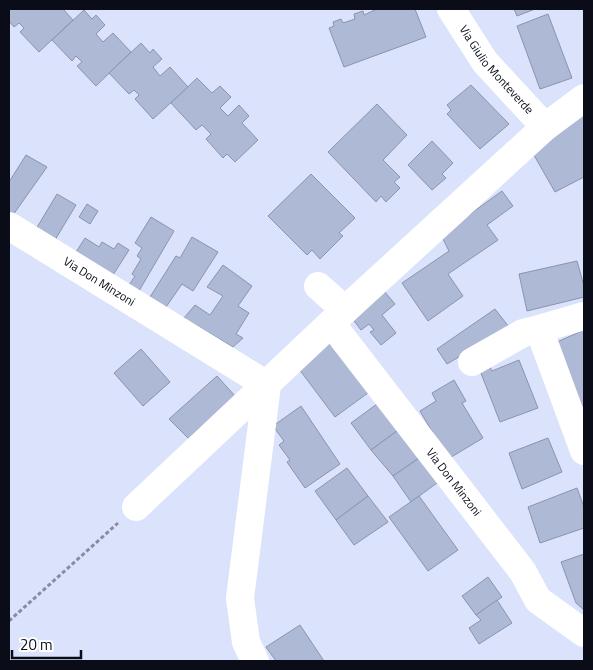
<svg xmlns="http://www.w3.org/2000/svg" width="593" height="670" font-family="'Titillium Web',sans-serif">
	<style>
		.building { fill: #aeb9d6; stroke: #8a94b0 }
		.lines { fill: none; stroke-linecap: round; stroke-linejoin: round }
		.path { stroke: #868d9f; stroke-width: 3; stroke-dasharray: 4 2.5; stroke-linecap: butt }
		.minor { stroke: #fff; stroke-width: 28 }
		.labels { text-anchor: middle; stroke-width: 4; stroke-linejoin: round; paint-order: stroke }
		.street-label { font-size: 12px; fill: #0a0d17; stroke: #fff }
	</style>
	<rect width="100%" height="100%" fill="#dae3fb"/>
	<g class="building">
		<path d="M 9,9 L 63,9 L 73,20 L 39,52 L 20,32 L 24,28 L 19,23 L 14,27 L 9,21 Z"/>
		<path d="M 377,9 L 415,9 L 426,37 L 344,67 L 329,28 L 334,26 L 333,22 L 341,19 L 343,23 L 355,19 L 354,14 L 363,11 L 364,15 Z"/>
		<path d="M 514,9 L 535,9 L 517,16 Z"/>
		<path d="M 84,10 L 92,19 L 96,15 L 105,25 L 96,34 L 103,42 L 113,33 L 131,52 L 96,86 L 77,66 L 82,62 L 76,56 L 72,61 L 52,40 Z"/>
		<path d="M 548,14 L 572,78 L 540,89 L 517,26 Z"/>
		<path d="M 141,43 L 150,53 L 153,49 L 162,59 L 153,67 L 160,76 L 170,67 L 188,87 L 153,119 L 135,99 L 139,95 L 134,90 L 129,94 L 109,73 Z"/>
		<path d="M 197,78 L 212,93 L 220,86 L 231,97 L 220,108 L 228,116 L 239,105 L 249,116 L 242,123 L 258,140 L 235,162 L 227,154 L 223,158 L 206,139 L 211,134 L 202,125 L 196,130 L 171,103 Z"/>
		<path d="M 471,85 L 509,124 L 480,149 L 447,114 L 451,110 L 447,105 Z"/>
		<path d="M 377,104 L 407,135 L 383,160 L 400,177 L 394,182 L 400,188 L 386,202 L 381,196 L 376,202 L 328,152 Z"/>
		<path d="M 584,107 L 584,177 L 555,192 L 531,150 Z"/>
		<path d="M 432,141 L 453,163 L 442,174 L 446,178 L 432,190 L 408,165 Z"/>
		<path d="M 26,155 L 47,167 L 13,215 L 9,212 L 9,182 Z"/>
		<path d="M 311,174 L 355,218 L 339,233 L 343,236 L 320,259 L 312,250 L 307,255 L 268,216 Z"/>
		<path d="M 502,191 L 513,206 L 487,225 L 498,240 L 448,274 L 463,296 L 428,321 L 402,283 L 449,251 L 441,235 Z"/>
		<path d="M 57,194 L 76,205 L 55,240 L 36,229 Z"/>
		<path d="M 87,204 L 98,211 L 90,224 L 79,217 Z"/>
		<path d="M 151,217 L 174,231 L 139,291 L 129,285 L 135,276 L 132,274 L 141,259 L 137,256 L 142,248 L 135,243 Z"/>
		<path d="M 192,237 L 218,252 L 193,291 L 182,284 L 166,307 L 150,297 L 176,256 L 180,258 Z"/>
		<path d="M 85,238 L 99,247 L 102,242 L 114,249 L 118,243 L 129,250 L 113,275 L 76,252 Z"/>
		<path d="M 577,261 L 584,286 L 584,297 L 527,311 L 519,274 Z"/>
		<path d="M 223,265 L 252,286 L 238,306 L 249,313 L 236,334 L 243,338 L 233,347 L 184,318 L 195,305 L 210,315 L 223,296 L 207,287 Z"/>
		<path d="M 384,291 L 395,304 L 382,315 L 396,333 L 381,345 L 370,332 L 374,330 L 369,324 L 361,330 L 351,317 Z"/>
		<path d="M 495,309 L 509,327 L 447,364 L 437,349 Z"/>
		<path d="M 584,330 L 584,416 L 557,342 Z"/>
		<path d="M 333,337 L 372,390 L 335,417 L 296,365 Z"/>
		<path d="M 141,349 L 170,382 L 143,406 L 114,373 Z"/>
		<path d="M 519,360 L 538,408 L 500,422 L 479,368 L 489,365 L 492,371 Z"/>
		<path d="M 217,376 L 236,397 L 189,439 L 169,419 Z"/>
		<path d="M 454,380 L 466,401 L 462,403 L 483,438 L 448,459 L 420,411 L 436,401 L 432,393 Z"/>
		<path d="M 381,401 L 401,428 L 371,450 L 351,423 Z"/>
		<path d="M 301,406 L 340,464 L 305,488 L 287,462 L 290,460 L 279,445 L 284,441 L 273,426 Z"/>
		<path d="M 401,428 L 422,456 L 393,476 L 371,450 Z"/>
		<path d="M 548,438 L 562,472 L 522,489 L 509,453 Z"/>
		<path d="M 422,456 L 441,480 L 411,502 L 393,476 Z"/>
		<path d="M 347,468 L 368,496 L 336,520 L 315,491 Z"/>
		<path d="M 577,488 L 584,507 L 584,528 L 540,543 L 528,507 Z"/>
		<path d="M 368,496 L 388,522 L 354,545 L 336,520 Z"/>
		<path d="M 419,496 L 458,550 L 428,571 L 389,517 Z"/>
		<path d="M 584,554 L 584,610 L 576,603 L 561,562 Z"/>
		<path d="M 488,577 L 502,597 L 476,615 L 462,596 Z"/>
		<path d="M 497,600 L 512,623 L 479,644 L 469,628 L 481,620 L 476,615 Z"/>
		<path d="M 300,625 L 324,661 L 276,661 L 266,647 Z"/>
	</g>
	<g class="lines">
		<path class="path" d="M 9,621 L 118,523"/>
		<g class="minor">
			<path id="s1" d="M 451,9 L 485,62 L 545,127"/>
			<path id="s2" d="M 9,226 L 267,385 L 240,598 L 246,642 L 255,661"/>
			<path d="M 318,286 L 345,310"/>
			<path d="M 584,316 L 539,329 L 584,451"/>
			<path id="s3" d="M 331,323 L 523,572 L 538,600 L 584,633"/>
			<path d="M 472,362 L 523,333 L 539,329"/>
			<path d="M 136,507 L 345,310 L 545,127 L 584,98"/>
		</g>
	</g>
	<g class="labels">
		<g class="street-label">
			<text dy="4" stroke="none"><textPath href="#s1" startOffset="76">Via Giulio Monteverde</textPath></text>
			<text dy="4" stroke="none"><textPath href="#s2" startOffset="106">Via Don Minzoni</textPath></text>
			<text dy="4" stroke="none"><textPath href="#s3" startOffset="201">Via Don Minzoni</textPath></text>
		</g>
	</g>
	<rect width="593" height="670" fill="none" stroke="#0a0d17" stroke-width="20"/>
	<path d="M12 650v8h69v-8" fill="none" stroke="#0a0d17" stroke-width="2.5"/>
	<text x="20" y="650" font-size="15" fill="#0a0d17" stroke="#ffffff" stroke-width="4" paint-order="stroke">20 m</text>
</svg>
